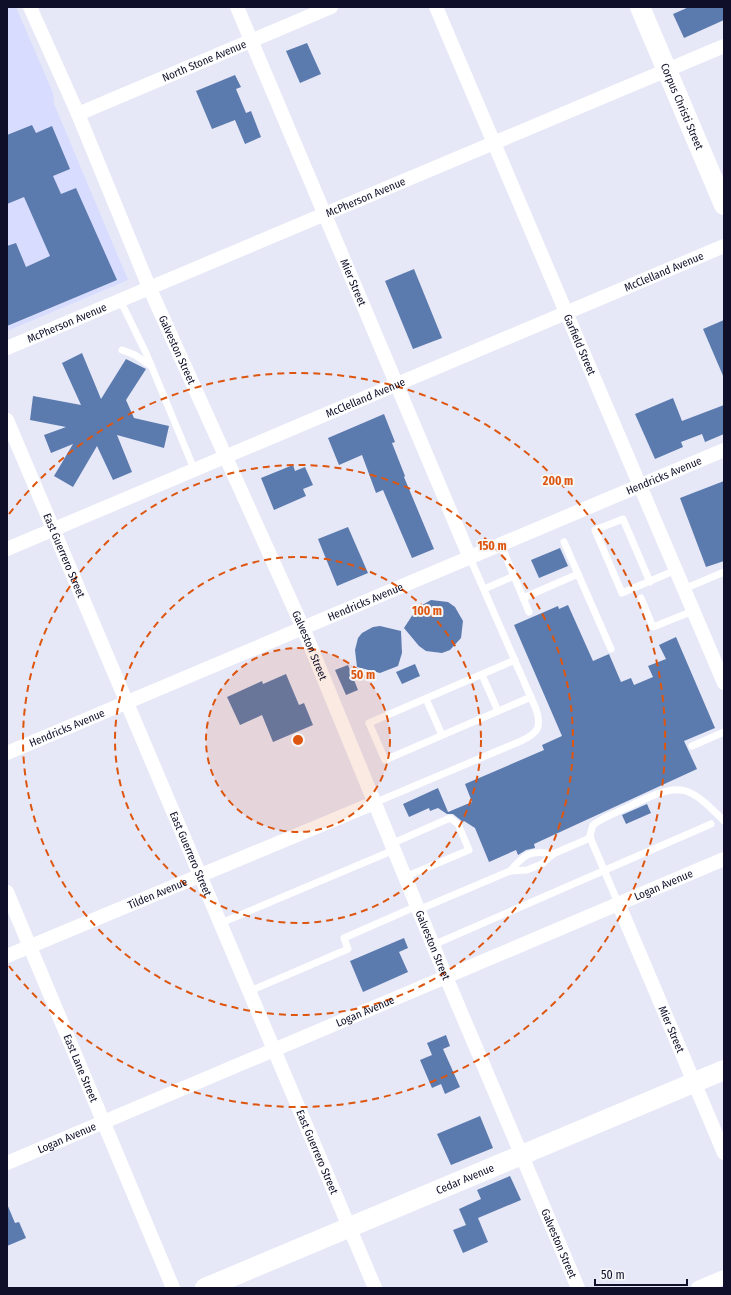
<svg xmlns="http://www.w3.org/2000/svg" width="731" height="1295" font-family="'Fira Sans Condensed',sans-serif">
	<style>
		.built { fill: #d8dcfe }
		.building { fill: #5b7aad }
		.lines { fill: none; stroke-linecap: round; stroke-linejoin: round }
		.lane { stroke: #fff; stroke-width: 7 }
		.street { stroke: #fff; stroke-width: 14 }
		.secondary { stroke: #fff; stroke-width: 20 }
		.ring { fill: none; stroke: #dd550e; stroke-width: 2; stroke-dasharray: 7 5 }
		.labels { text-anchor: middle; stroke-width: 4; stroke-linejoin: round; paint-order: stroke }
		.street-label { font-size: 11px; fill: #0f0f2a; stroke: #f6f6f6 }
		.centre { fill: #dd550e; stroke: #f6f6f6; stroke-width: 2 }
		.ring-label { font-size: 12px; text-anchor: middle; font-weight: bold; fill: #dd550e; stroke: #f6f6f6; stroke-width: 4; stroke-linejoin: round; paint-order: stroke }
	</style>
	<rect width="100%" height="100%" fill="#e6e8f8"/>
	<path class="built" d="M 7,7 L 16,7 L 53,93 L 54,104 L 128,280 L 7,331 Z"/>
	<g class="building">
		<path d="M 689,7 L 724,7 L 724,20 L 684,38 L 673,14 Z"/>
		<path d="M 307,43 L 321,74 L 300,83 L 286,51 Z"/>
		<path d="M 235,75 L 241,87 L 236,89 L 246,113 L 251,111 L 261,137 L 245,144 L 235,120 L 212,129 L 196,91 Z"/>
		<path d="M 32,125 L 36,133 L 52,126 L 70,169 L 53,176 L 61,194 L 76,188 L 117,280 L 7,326 L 7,246 L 16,243 L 26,267 L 50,256 L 24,197 L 7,204 L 7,135 Z"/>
		<path d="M 414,269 L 442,338 L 413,349 L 385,281 Z"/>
		<path d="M 724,320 L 724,378 L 703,329 Z"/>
		<path d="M 82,353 L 101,399 L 126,359 L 146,369 L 126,400 L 134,418 L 169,426 L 164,448 L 117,435 L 132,472 L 113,480 L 97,446 L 73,487 L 54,476 L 73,444 L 51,453 L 44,435 L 66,427 L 30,420 L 33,396 L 81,405 L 62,363 Z"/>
		<path d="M 673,398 L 682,421 L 724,405 L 724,434 L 705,442 L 702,434 L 681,442 L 683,447 L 655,459 L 635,414 Z"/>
		<path d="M 384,414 L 395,442 L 392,443 L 405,476 L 404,477 L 434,549 L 412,558 L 383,490 L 376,493 L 362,455 L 339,465 L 328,438 Z"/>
		<path d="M 293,465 L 295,471 L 305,467 L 313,485 L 303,489 L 306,496 L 274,510 L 261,478 Z"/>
		<path d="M 724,481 L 724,561 L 706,567 L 680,498 Z"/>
		<path d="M 348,527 L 368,573 L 337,586 L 318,539 Z"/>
		<path d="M 560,548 L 568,566 L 539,578 L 531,560 Z"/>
		<path d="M 431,600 L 448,602 L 455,607 L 463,621 L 461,638 L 450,650 L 442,653 L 426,651 L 419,646 L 404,628 L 417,608 Z"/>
		<path d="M 568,605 L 593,661 L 609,654 L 621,682 L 631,678 L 634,685 L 653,677 L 648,666 L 666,659 L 659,645 L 676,637 L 715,728 L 684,741 L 697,769 L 534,844 L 535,848 L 526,850 L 518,855 L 516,850 L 489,862 L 475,828 L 464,821 L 463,822 L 453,814 L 447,814 L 438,808 L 430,811 L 429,808 L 409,817 L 403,804 L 438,788 L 448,812 L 472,802 L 465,784 L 544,750 L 542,745 L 562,736 L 514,625 L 558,606 L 559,609 Z"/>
		<path d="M 380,626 L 401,631 L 402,653 L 398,666 L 380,673 L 357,667 L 355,650 L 358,638 L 362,633 L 373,627 Z"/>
		<path d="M 415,664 L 420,676 L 402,684 L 396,672 Z"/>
		<path d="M 348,665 L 358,690 L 346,695 L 335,670 Z"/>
		<path d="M 286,674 L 299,705 L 304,703 L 313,725 L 273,742 L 262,715 L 240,725 L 227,697 L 262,681 L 263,684 Z"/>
		<path d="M 647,804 L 651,813 L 626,824 L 622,815 Z"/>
		<path d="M 404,938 L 408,948 L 399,952 L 408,972 L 363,992 L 350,961 Z"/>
		<path d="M 446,1035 L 450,1046 L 443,1049 L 460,1087 L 445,1094 L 441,1084 L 432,1088 L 420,1060 L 432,1055 L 427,1043 Z"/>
		<path d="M 480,1116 L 493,1148 L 451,1165 L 437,1134 Z"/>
		<path d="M 510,1176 L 521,1200 L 478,1218 L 488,1242 L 463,1253 L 453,1230 L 466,1225 L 459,1209 L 481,1199 L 477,1190 Z"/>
		<path d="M 7,1204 L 15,1223 L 19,1222 L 26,1238 L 7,1246 Z"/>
	</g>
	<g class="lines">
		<g class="lane">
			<path d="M 120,300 L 146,353 L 194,469"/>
			<path d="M 122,350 L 135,355 L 151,366"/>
			<path d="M 564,542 L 611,649"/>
			<path d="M 501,545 L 529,612"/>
			<path d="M 650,582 L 623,519 L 595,530 L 622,593 L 676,570"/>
			<path d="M 484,589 L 514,576"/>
			<path d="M 684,589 L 724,572"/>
			<path d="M 523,598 L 578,574"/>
			<path d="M 641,598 L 653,627 L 693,611"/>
			<path d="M 515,660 L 369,723 L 385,760 L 531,697"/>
			<path d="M 482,675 L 498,711"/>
			<path d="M 426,699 L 442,735"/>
			<path d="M 692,746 L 724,732"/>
			<path d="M 374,803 L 521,741 C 538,733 542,727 536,709 L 470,558"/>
			<path d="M 391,844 L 450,818 L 458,824 L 469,850 L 405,877"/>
			<path d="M 510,871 C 524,855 530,849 553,854"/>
			<path d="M 619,905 L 592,842 L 590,835 L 593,825 C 605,816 621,811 634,804 C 681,782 688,784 724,821"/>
			<path d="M 418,910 L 510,871 L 527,870 L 542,864 L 553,854 L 590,838"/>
			<path d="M 221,923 L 394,850"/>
			<path d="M 433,945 L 711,824"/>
			<path d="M 250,991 L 348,949 L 344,938 L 417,906"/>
		</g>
		<g class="street">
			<path id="s1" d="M 30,7 L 78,114 L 149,287 L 303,628 L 446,977 L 578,1288"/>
			<path id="s2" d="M 237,7 L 470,558"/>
			<path id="s3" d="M 436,7 L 724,683"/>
			<path id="s4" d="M 78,114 L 331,7"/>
			<path id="s5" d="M 7,348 L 724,46"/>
			<path id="s6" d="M 7,420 L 375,1288"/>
			<path id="s7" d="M 7,549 L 724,246"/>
			<path id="s8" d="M 7,753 L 724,450"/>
			<path id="s9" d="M 7,892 L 173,1288"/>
			<path id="s10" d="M 619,905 L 724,1153"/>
			<path id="s11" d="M 7,956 L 374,803"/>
			<path id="s12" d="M 7,1163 L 724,859"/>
			<path d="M 698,1288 L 724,1277"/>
		</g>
		<g class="secondary">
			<path id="s13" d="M 640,7 L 724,205"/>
			<path id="s14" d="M 205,1288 L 724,1070"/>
		</g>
	</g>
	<circle cx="298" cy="740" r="92" fill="#dd550e" fill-opacity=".12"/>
	<g class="ring">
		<circle cx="298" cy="740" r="92"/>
		<circle cx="298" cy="740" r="183"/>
		<circle cx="298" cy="740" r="275"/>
		<path d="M9 514A367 367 0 1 1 9 966"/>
	</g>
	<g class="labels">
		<g class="street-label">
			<text dy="4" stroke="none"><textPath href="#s4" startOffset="137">North Stone Avenue</textPath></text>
			<text dy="4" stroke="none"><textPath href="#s13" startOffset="108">Corpus Christi Street</textPath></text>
			<text dy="4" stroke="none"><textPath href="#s5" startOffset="389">McPherson Avenue</textPath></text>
			<text dy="4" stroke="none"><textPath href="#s7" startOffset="713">McClelland Avenue</textPath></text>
			<text dy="4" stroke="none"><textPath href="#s2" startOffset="299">Mier Street</textPath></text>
			<text dy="4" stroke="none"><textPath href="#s5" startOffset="65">McPherson Avenue</textPath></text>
			<text dy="4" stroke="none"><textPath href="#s3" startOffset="367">Garfield Street</textPath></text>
			<text dy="4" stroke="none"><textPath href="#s1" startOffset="373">Galveston Street</textPath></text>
			<text dy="4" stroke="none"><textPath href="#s7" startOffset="389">McClelland Avenue</textPath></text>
			<text dy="4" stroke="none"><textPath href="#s8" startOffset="713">Hendricks Avenue</textPath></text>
			<text dy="4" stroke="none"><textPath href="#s6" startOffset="147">East Guerrero Street</textPath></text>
			<text dy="4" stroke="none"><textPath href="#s8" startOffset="389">Hendricks Avenue</textPath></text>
			<text dy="4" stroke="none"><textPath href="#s1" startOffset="697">Galveston Street</textPath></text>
			<text dy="4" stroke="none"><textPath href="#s8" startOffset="65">Hendricks Avenue</textPath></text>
			<text dy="4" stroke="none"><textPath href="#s6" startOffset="471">East Guerrero Street</textPath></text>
			<text dy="4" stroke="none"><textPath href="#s12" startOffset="713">Logan Avenue</textPath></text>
			<text dy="4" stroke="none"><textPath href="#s11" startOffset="163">Tilden Avenue</textPath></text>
			<text dy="4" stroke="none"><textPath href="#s1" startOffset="1021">Galveston Street</textPath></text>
			<text dy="4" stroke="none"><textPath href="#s12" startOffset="389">Logan Avenue</textPath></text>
			<text dy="4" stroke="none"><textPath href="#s10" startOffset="135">Mier Street</textPath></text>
			<text dy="4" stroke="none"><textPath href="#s9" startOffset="191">East Lane Street</textPath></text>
			<text dy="4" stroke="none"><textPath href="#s12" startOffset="65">Logan Avenue</textPath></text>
			<text dy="4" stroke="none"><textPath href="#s6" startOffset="795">East Guerrero Street</textPath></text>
			<text dy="4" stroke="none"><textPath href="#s14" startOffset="282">Cedar Avenue</textPath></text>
			<text dy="4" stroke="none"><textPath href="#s1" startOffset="1345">Galveston Street</textPath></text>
		</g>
	</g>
	<circle cx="298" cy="740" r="6" class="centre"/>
	<g class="ring-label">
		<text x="558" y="485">200 m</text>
		<text x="492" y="550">150 m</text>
		<text x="427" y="615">100 m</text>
		<text x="363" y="679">50 m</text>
	</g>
	<rect width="731" height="1295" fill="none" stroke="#0f0f2a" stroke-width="16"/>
	<path d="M595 1279v6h92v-6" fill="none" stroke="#0f0f2a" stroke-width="2"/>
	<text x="601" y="1279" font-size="12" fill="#0f0f2a" stroke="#f6f6f6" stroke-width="3" paint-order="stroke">50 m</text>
</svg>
